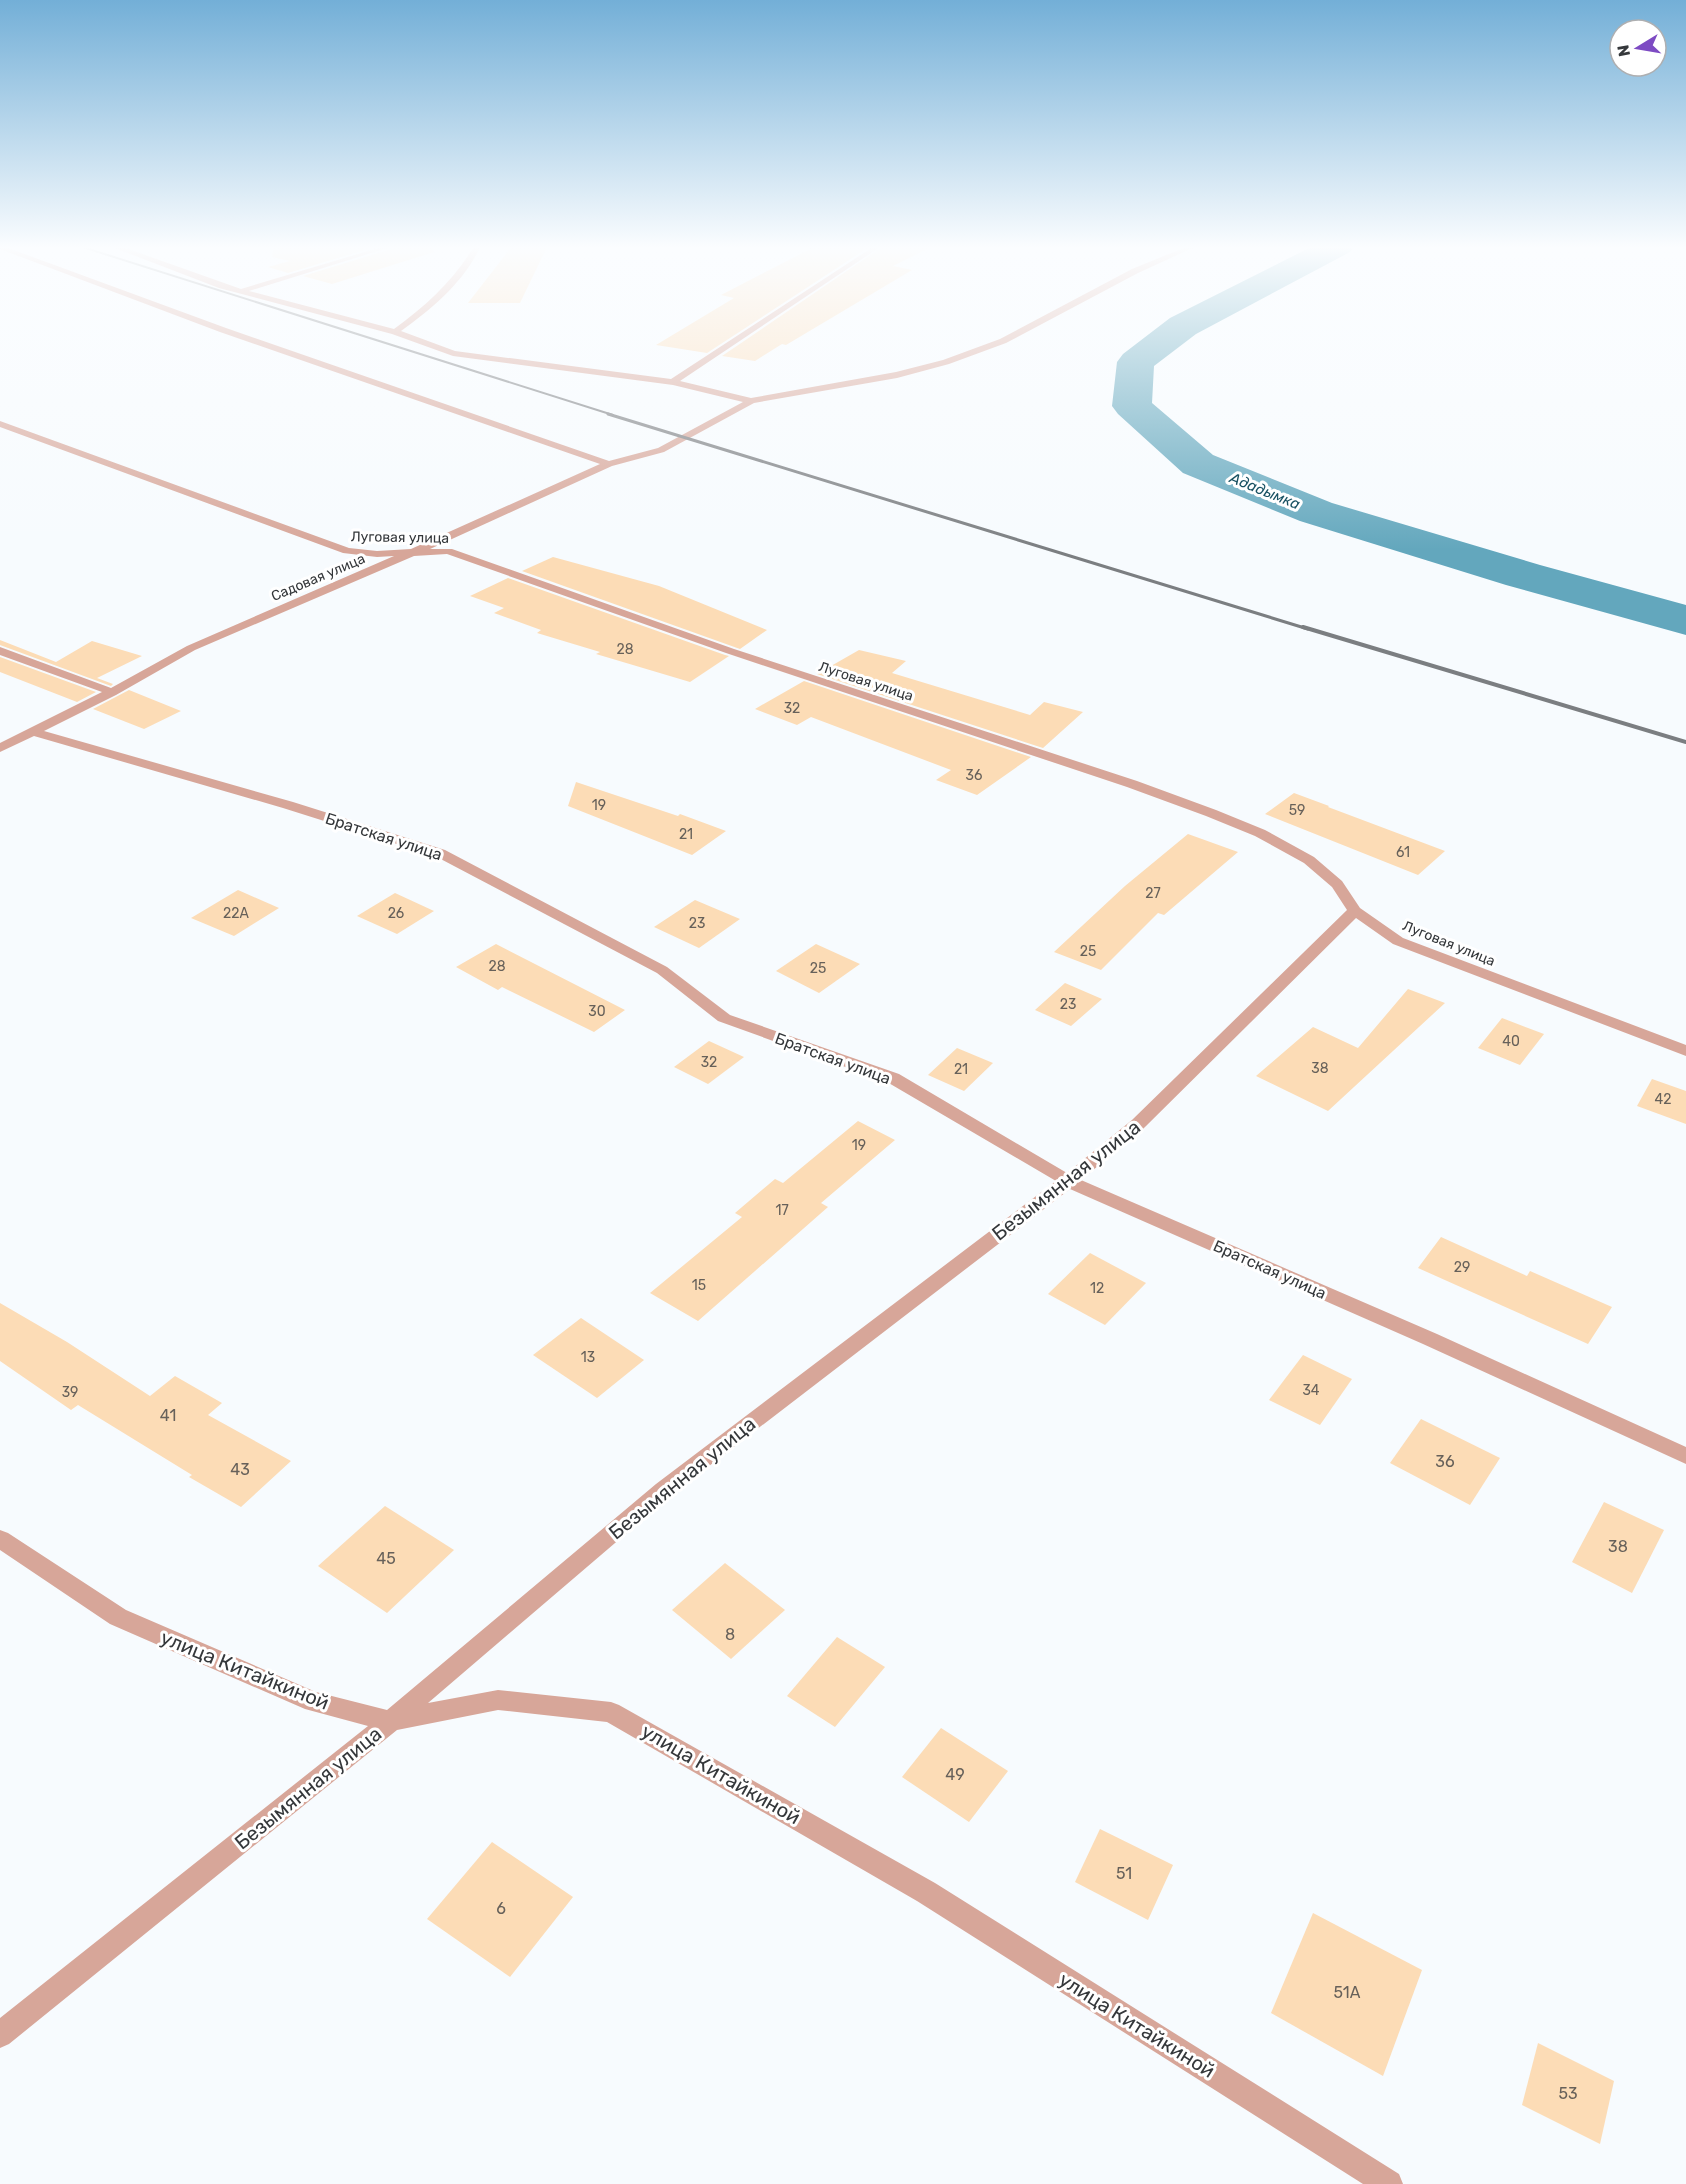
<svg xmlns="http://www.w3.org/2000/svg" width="1686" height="2184" font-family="Rubik,sans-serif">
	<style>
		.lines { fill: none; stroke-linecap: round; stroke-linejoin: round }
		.river { fill: #63a7bd; fill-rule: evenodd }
		.building { fill: #fcdcb6 }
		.minor { fill: #d7a699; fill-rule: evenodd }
		.rail-far2 { stroke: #7b7e81; stroke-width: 2 }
		.rail-far1 { stroke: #7b7e81; stroke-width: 3 }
		.rail { stroke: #7b7e81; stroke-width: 4 }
		.labels { text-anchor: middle; stroke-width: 6; stroke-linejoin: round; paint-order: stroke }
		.far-street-label { font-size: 14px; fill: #35383b; stroke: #fff }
		.number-label { font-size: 14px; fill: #67615a }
		.far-water-label { font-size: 15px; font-style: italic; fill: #1a5263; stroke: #fff }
		.street-label { font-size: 16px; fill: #35383b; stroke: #fff }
		.near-number-label { font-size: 16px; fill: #67615a }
		.near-street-label { font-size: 20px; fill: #35383b; stroke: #fff }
	</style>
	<rect width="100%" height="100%" fill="#f7fbfe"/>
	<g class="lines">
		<path class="river" d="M 1315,245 L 1355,245 L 1350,252 L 1196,334 L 1154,366 L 1152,403 L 1213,455 L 1332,503 L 1540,565 L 1686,605 L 1686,635 L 1506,585 L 1300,521 L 1183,473 L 1118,414 L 1112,406 L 1117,362 L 1123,354 L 1170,318 Z"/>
	</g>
	<g class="building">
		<path d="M 274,245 L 381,245 L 288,273 L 268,267 L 290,261 L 272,257 Z"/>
		<path d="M 399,245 L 432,245 L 434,252 L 332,284 L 303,276 L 398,247 Z"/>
		<path d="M 513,245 L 548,245 L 520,303 L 468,303 Z"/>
		<path d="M 818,245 L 872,245 L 707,353 L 656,345 L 734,298 L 721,295 Z"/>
		<path d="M 885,245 L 935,245 L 893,266 L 912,270 L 786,345 L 782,344 L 755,361 L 722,356 Z"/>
		<path d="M 553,557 L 659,586 L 767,630 L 740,649 L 522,571 Z"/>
		<path d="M 508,578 L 725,655 L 729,656 L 690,682 L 596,654 L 600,652 L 537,633 L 541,630 L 494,613 L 504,608 L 470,596 Z"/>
		<path d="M 0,640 L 56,662 L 92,641 L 142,656 L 97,678 L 113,684 L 111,686 L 0,645 Z"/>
		<path d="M 859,650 L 906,661 L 892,673 L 1030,715 L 1044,702 L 1083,712 L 1043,748 L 817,674 Z"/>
		<path d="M 0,657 L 96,692 L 77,702 L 0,672 Z"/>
		<path d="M 804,681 L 1031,757 L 977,795 L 936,780 L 951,770 L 811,717 L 797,725 L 755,709 Z"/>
		<path d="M 129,690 L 181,711 L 144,729 L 93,709 Z"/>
		<path d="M 576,782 L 678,816 L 680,814 L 726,831 L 692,855 L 568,806 Z"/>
		<path d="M 1294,793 L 1329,806 L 1328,807 L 1445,851 L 1418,875 L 1265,814 Z"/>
		<path d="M 1188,834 L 1238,852 L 1164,915 L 1158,913 L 1101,970 L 1054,952 L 1125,886 Z"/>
		<path d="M 238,890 L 279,908 L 234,936 L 191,918 Z"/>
		<path d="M 395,893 L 434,911 L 397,934 L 357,916 Z"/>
		<path d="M 695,900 L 740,919 L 699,948 L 654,927 Z"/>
		<path d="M 496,944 L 625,1010 L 594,1032 L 502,987 L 498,990 L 456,967 Z"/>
		<path d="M 816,944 L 860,964 L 819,993 L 776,971 Z"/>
		<path d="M 1065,983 L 1102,999 L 1071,1026 L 1035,1010 Z"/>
		<path d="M 1408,989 L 1445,1003 L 1328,1111 L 1256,1076 L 1313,1027 L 1358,1048 Z"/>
		<path d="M 1502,1018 L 1544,1034 L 1520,1065 L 1478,1048 Z"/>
		<path d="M 709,1041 L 744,1057 L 708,1084 L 674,1067 Z"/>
		<path d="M 957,1048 L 993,1063 L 964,1091 L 928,1075 Z"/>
		<path d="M 1652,1079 L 1686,1091 L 1686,1124 L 1637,1106 Z"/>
		<path d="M 858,1121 L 895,1140 L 821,1203 L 828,1207 L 698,1321 L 650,1293 L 742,1217 L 735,1213 L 775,1179 L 783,1183 Z"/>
		<path d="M 1441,1237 L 1527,1276 L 1530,1271 L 1612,1307 L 1588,1344 L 1418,1268 Z"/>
		<path d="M 1090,1253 L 1146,1283 L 1105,1325 L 1048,1294 Z"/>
		<path d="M 0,1303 L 67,1342 L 150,1396 L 175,1376 L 222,1403 L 208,1415 L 291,1461 L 241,1507 L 189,1477 L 192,1475 L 78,1405 L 71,1410 L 0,1361 Z"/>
		<path d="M 581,1318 L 644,1360 L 597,1398 L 533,1355 Z"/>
		<path d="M 1303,1355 L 1352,1379 L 1320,1425 L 1269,1400 Z"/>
		<path d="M 1421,1419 L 1500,1458 L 1470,1505 L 1390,1463 Z"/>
		<path d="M 1604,1502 L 1664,1530 L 1632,1593 L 1572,1562 Z"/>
		<path d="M 385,1506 L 454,1550 L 387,1613 L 318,1566 Z"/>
		<path d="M 725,1563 L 785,1610 L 731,1659 L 672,1610 Z"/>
		<path d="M 837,1637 L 885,1667 L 835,1727 L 787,1696 Z"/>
		<path d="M 941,1728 L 1008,1771 L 969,1822 L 902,1777 Z"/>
		<path d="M 1100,1829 L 1173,1865 L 1148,1920 L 1075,1882 Z"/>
		<path d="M 492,1842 L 573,1897 L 510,1977 L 427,1919 Z"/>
		<path d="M 1313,1913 L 1422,1970 L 1383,2076 L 1271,2013 Z"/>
		<path d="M 1538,2043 L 1614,2081 L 1600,2144 L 1522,2105 Z"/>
	</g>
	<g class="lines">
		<path class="minor" d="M 0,245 L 226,328 L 609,461 L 658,448 L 743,402 L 673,385 L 453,356 L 392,334 L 219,288 L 107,245 L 117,245 L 241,289 L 388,245 L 397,245 L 249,291 L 394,329 C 427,305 454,280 475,245 L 481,245 C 465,281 433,308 401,331 L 455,351 L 671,379 L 876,245 L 883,245 L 680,381 L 751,398 L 896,372 L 943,360 L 1000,339 L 1132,269 L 1191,245 L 1199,245 L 1138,273 L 1006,343 L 949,364 L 897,378 L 754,403 L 664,452 L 612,466 L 430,549 L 452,549 L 734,649 L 1137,781 L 1216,810 L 1265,830 L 1314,857 L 1342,881 L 1360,908 L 1403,938 L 1686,1045 L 1686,1056 L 1393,944 L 1356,918 L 1144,1128 L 1081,1180 L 1437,1334 L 1686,1447 L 1686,1464 L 1423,1344 L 1070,1189 L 670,1496 L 428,1703 L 498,1690 L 611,1702 L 619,1705 L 935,1883 L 1399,2174 L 1403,2184 L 1363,2184 L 917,1901 L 607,1722 L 498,1710 L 397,1730 L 9,2044 L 0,2048 L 0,2018 L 368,1726 L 305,1709 L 110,1624 L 0,1550 L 0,1530 L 8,1533 L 126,1610 L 316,1692 L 387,1710 L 656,1484 L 1056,1181 L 887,1082 L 718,1021 L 657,973 L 435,856 L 283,808 L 34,736 L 0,752 L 0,743 L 102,692 L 0,655 L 0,647 L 111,688 L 187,646 L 394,556 L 377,557 L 343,553 L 0,427 L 0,421 L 349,548 L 377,551 L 411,549 L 600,464 L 220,332 L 0,249 ZM 447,554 L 726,653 L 1127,787 L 1206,816 L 1255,836 L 1304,863 L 1332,887 L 1347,910 L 1132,1120 L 1067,1173 L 899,1074 L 730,1015 L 667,967 L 445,850 L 293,802 L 44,731 L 116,695 L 195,650 L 414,556 Z"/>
		<path class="rail-far2" d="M 76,245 L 613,415"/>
		<path class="rail-far1" d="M 608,414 L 1308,629"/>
		<path class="rail" d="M 1303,627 L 1686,742"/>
	</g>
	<linearGradient id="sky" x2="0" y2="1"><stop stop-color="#73afd7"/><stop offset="0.45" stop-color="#fbfdff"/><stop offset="1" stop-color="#fbfdff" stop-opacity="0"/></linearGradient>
	<rect width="1686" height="550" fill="url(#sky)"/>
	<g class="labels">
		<g class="far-street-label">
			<text transform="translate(400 537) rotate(1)" y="5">Луговая улица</text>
			<text transform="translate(318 577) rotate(-23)" y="5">Садовая улица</text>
			<text transform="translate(866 681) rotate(18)" y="5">Луговая улица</text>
			<text transform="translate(1449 943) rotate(22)" y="5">Луговая улица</text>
		</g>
		<g class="number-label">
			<text x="625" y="654">28</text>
			<text x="792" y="713">32</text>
			<text x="974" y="780">36</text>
			<text x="599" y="810">19</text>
			<text x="1297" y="815">59</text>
			<text x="686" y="839">21</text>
			<text x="1403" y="857">61</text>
			<text x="1153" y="898">27</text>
			<text x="236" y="918">22А</text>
			<text x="396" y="918">26</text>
			<text x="697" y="928">23</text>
			<text x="1088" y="956">25</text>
			<text x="497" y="971">28</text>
			<text x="818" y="973">25</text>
			<text x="1068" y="1009">23</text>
			<text x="597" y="1016">30</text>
			<text x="1511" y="1046">40</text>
			<text x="709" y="1067">32</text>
			<text x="1320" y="1073">38</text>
			<text x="961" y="1074">21</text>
			<text x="1663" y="1104">42</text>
			<text x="859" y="1150">19</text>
			<text x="782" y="1215">17</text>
			<text x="1462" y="1272">29</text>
			<text x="699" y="1290">15</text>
			<text x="1097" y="1293">12</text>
			<text x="588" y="1362">13</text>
			<text x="1311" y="1395">34</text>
			<text x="70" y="1397">39</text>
		</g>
		<g class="far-water-label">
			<text transform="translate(1265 491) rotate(22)" y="5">Ададымка</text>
		</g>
		<g class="street-label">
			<text transform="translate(384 836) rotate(18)" y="6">Братская улица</text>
			<text transform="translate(833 1058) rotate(20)" y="6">Братская улица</text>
			<text transform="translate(1270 1269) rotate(24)" y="6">Братская улица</text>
		</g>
		<g class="near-number-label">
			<text x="168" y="1421">41</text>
			<text x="1445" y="1467">36</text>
			<text x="240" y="1475">43</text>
			<text x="1618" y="1552">38</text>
			<text x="386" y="1564">45</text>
			<text x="730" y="1640">8</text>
			<text x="955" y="1780">49</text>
			<text x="1124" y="1879">51</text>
			<text x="501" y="1914">6</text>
			<text x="1347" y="1998">51А</text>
			<text x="1568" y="2099">53</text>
		</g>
		<g class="near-street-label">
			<text transform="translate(1066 1180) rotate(-38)" y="7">Безымянная улица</text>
			<text transform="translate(682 1478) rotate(-39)" y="7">Безымянная улица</text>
			<text transform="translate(245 1670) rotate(22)" y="7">улица Китайкиной</text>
			<text transform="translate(721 1774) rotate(30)" y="7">улица Китайкиной</text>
			<text transform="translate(308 1788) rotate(-39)" y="7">Безымянная улица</text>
			<text transform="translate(1137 2025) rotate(32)" y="7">улица Китайкиной</text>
		</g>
	</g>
	<g transform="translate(1638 48) rotate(259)"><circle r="28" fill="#ffffff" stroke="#aeafb1" stroke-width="1.5"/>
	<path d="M0-4.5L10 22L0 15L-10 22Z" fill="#7d4bc3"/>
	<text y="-9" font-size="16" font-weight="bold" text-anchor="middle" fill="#35383b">N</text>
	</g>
</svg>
